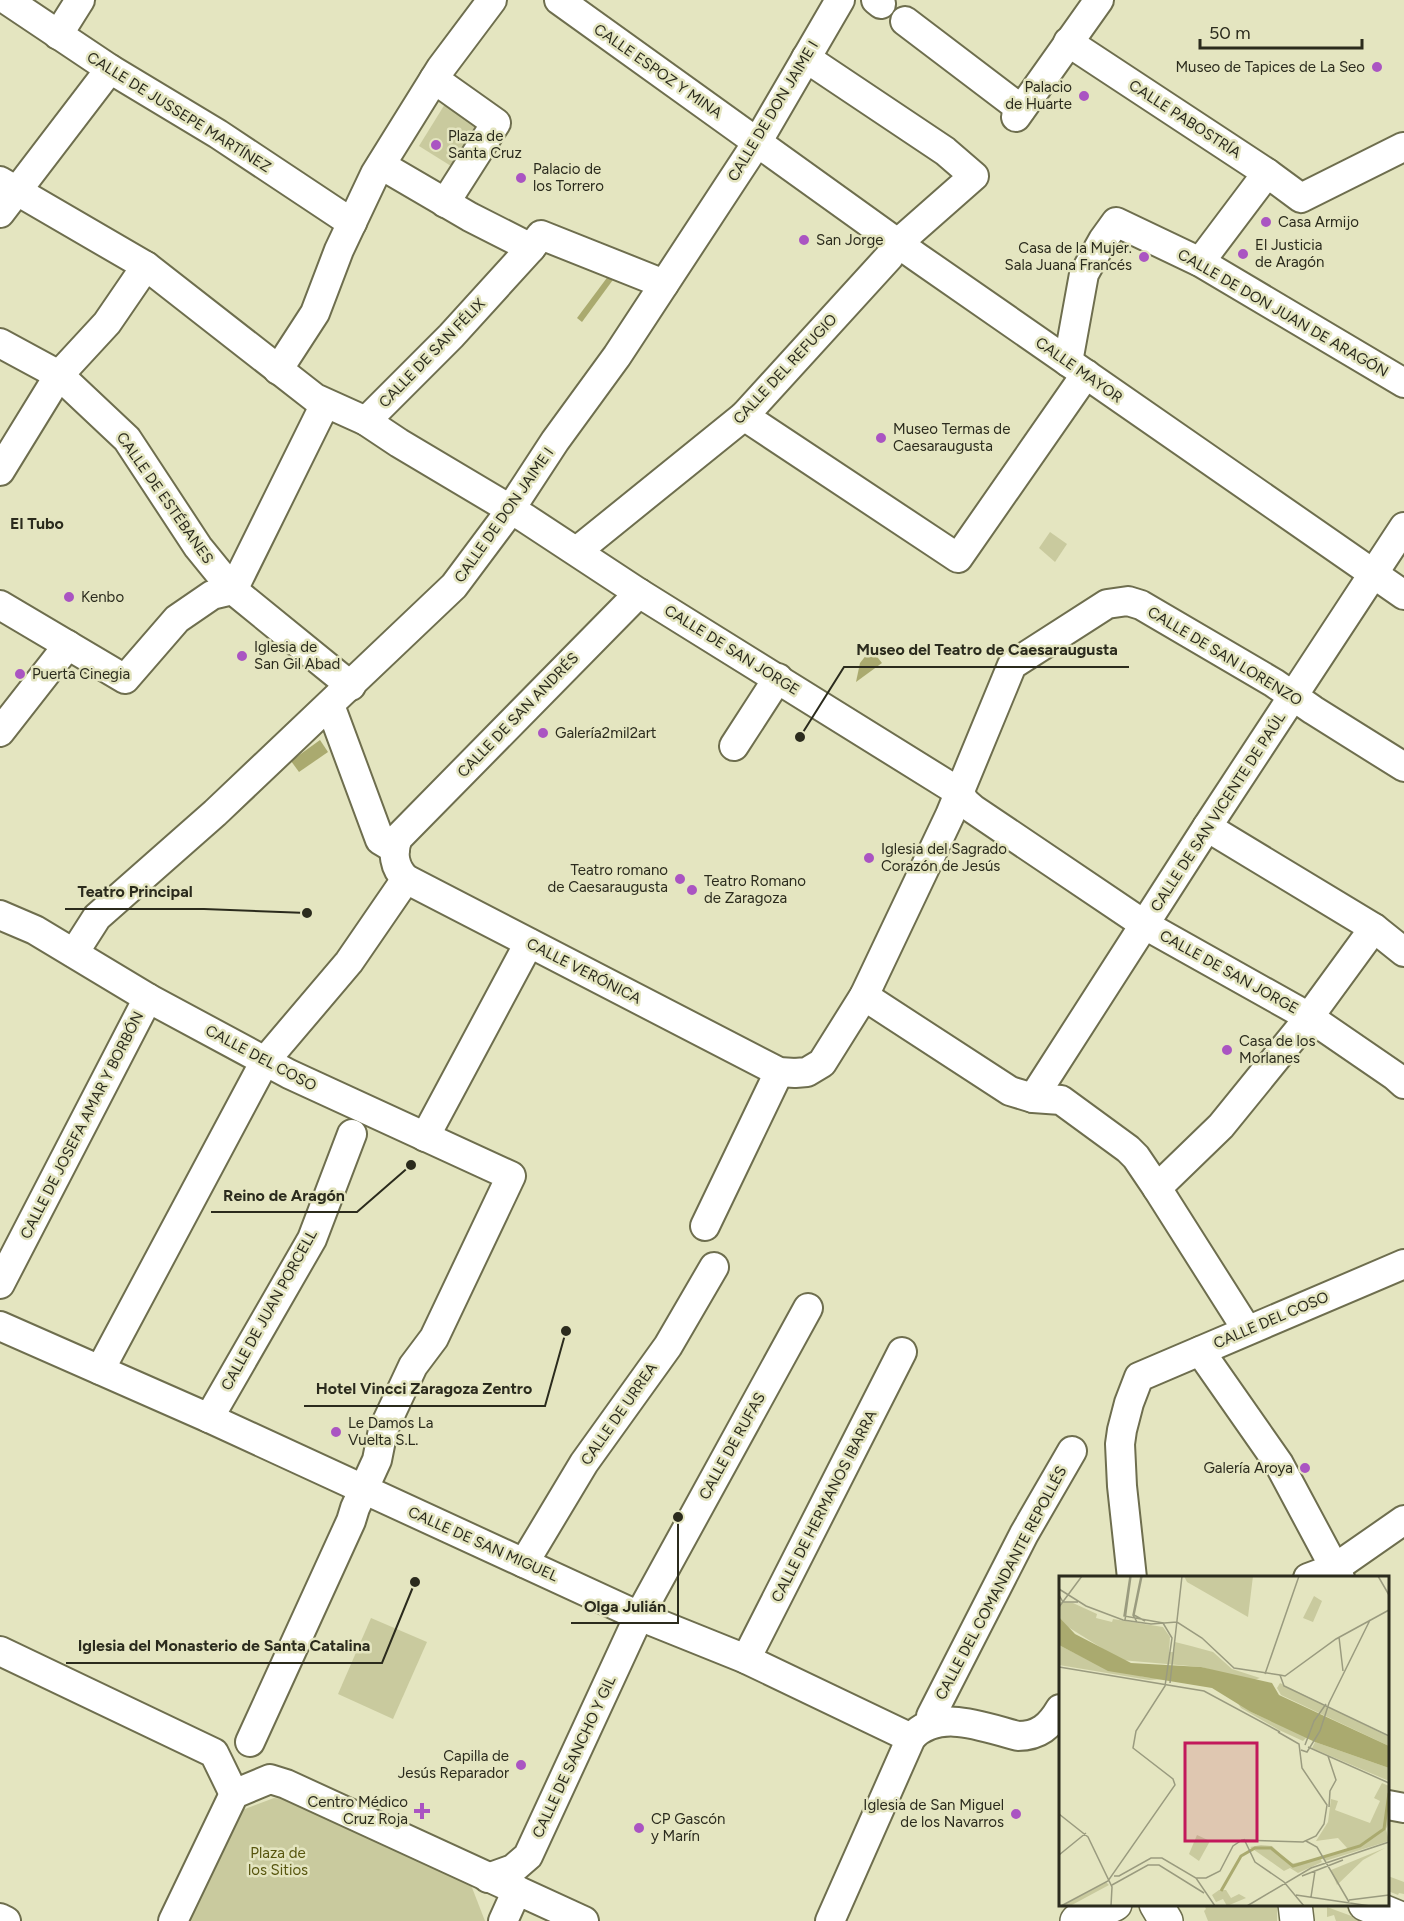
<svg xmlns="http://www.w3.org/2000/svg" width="1404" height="1921" font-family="Figtree,sans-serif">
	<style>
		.green { fill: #c9ca9e }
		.water { fill: #aaaa6f }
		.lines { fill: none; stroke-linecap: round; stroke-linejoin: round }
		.minor-casing { stroke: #6e6e4e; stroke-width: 32 }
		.major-casing { stroke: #6e6e4e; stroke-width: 36 }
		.minor { stroke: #fff; stroke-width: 28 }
		.major { stroke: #fff; stroke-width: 33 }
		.poi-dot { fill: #aa54c2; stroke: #e4e5c0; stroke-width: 2 }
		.labels { text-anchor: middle; stroke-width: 5; stroke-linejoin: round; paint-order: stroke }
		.poi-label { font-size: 15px; fill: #2b2b1d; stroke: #e4e5c0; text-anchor: start }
		.street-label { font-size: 15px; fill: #2b2b1d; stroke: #e4e5c0 }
		.park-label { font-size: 15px; fill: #57550e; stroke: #e4e5c0 }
		.neighbourhood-label { font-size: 16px; font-weight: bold; fill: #2b2b1d; stroke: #e4e5c0 }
		.inset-river { fill: none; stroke: #aaaa6f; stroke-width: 3 }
		.inset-road { fill: none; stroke: #9a9b7f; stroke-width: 1.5 }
		.view { fill: #c2185b; fill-opacity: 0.15; stroke: #c2185b; stroke-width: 3 }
		.inset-edge { fill: none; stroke: #2b2b1d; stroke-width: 3 }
		.leader { fill: none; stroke: #2b2b1d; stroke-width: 2 }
		.callout-dot { fill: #2b2b1d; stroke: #e4e5c0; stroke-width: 2 }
		.callout-label { font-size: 16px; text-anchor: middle; font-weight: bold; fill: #2b2b1d; stroke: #e4e5c0; stroke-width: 5; stroke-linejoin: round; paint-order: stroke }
	</style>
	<rect width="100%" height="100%" fill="#e4e5c0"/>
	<g class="green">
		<path d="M 445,104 L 477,125 L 451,166 L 419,146 Z"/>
		<path d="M 1050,532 L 1067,544 L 1055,562 L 1039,548 Z"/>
		<path d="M 371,1618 L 427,1642 L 393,1719 L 338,1694 Z"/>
		<path d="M 274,1798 L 282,1799 L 471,1885 L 485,1921 L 187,1921 L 237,1812 Z"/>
		<path d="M 1388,1876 L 1404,1882 L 1404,1894 L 1399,1893 L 1398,1895 L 1388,1891 Z"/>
		<path d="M 1204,1905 L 1277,1905 L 1277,1921 L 1208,1921 L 1204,1911 L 1206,1909 Z"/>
		<path d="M 1327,1907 L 1365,1921 L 1336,1921 L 1334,1915 L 1327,1917 Z"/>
	</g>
	<g class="water">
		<path d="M 612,271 L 618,273 L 582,322 L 577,318 Z"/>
		<path d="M 871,649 L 882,663 L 856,682 L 860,663 Z"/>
		<path d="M 320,740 L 328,752 L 299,772 L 291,761 Z"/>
	</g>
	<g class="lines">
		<g class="minor-casing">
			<g id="minor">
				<path d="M 7,0 L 110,69 L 218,134 L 352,223"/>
				<path d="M 559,0 L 917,257 L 1404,595"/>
				<path d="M 876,0 L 881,4"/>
				<path d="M 905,21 L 1021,109"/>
				<path d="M 58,35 L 80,0"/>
				<path d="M 1068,42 L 1267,173 L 1301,198 L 1403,147"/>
				<path d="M 434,79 L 496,123 L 445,203"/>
				<path d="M 1016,117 L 1099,0"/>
				<path d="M 0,181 L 146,266 L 315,398 L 366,421 L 399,443 L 525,518 L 639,593 L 959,792 L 965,802 L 973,809 L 1145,925 L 1309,1017 L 1395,1076 L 1404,1084"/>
				<path d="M 0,213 L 110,69"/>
				<path d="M 531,248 L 541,235 L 664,284"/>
				<path d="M 1200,262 L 1267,173"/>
				<path d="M 0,343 L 59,375 L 127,439 L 198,547 L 233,590 L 351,686"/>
				<path d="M 1068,362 L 1084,274 L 1103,240 L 1116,222 L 1200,262 L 1404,383"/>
				<path d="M 278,370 L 315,313 L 339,250 L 375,174 L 441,68 L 492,0"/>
				<path d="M 744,416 L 958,558 L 1086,374"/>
				<path d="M 366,421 L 451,336 L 531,248 L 470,217 L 381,165"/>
				<path d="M 0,471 L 59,375 L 107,323 L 146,266"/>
				<path d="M 577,551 L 744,416 L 889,257 L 898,243 L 974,176 L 945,151 L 806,58"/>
				<path d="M 233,590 L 325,404"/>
				<path d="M 639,593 L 398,838 C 392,852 394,868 406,879 L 779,1072 L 795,1073 L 807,1072 L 822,1063 L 864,996 L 950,815 L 1012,665 L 1107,604 L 1128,601 L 1141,605 L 1274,683 L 1313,710 L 1404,767"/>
				<path d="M 0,605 L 125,679 L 177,619 L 212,595 L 233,590"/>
				<path d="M 330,705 L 380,840 L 395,849"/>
				<path d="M 0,732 L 68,645"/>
				<path d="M 734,746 L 778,678"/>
				<path d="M 1207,827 L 1374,928 L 1404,952"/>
				<path d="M 0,915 L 35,930 L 148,998 L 289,1074 L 511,1176 L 434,1338 L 413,1366 L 383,1430 L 377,1460 L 355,1508 L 351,1521 L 250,1742"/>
				<path d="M 74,953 L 97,917 L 215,813 L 454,586 L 504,519 L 555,441 L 617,356 L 758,141 L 840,0"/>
				<path d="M 864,996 L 1010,1091 L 1033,1098 L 1061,1100 L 1128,1149 L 1136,1157 L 1157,1188 L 1247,1330"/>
				<path d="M 1309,1017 L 1374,928"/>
				<path d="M 1033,1098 L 1207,827 L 1404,527"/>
				<path d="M 425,1137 L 529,943"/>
				<path d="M 1157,1188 L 1221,1126 L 1303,1025"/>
				<path d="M 705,1226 L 779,1072"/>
				<path d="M 0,1284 L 148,998"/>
				<path d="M 0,1326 L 209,1418 L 639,1616 L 746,1659 L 911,1738"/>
				<path d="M 1200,1351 L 1279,1464 L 1340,1578"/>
				<path d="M 100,1370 L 265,1061 L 349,962 L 406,879"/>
				<path d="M 209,1418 L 312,1239 L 352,1134"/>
				<path d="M 524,1563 L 584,1463 L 668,1346 L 714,1267"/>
				<path d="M 1132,1578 L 1122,1486 L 1120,1444 L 1122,1430 L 1129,1403 L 1139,1377 L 1404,1264"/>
				<path d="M 1308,1578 L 1335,1568 L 1404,1520"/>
				<path d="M 0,1651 L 214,1753 L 234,1794"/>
				<path d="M 746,1659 L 902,1352"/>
				<path d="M 931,1716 L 1024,1534 L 1072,1451"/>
				<path d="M 1388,1805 L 1404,1808"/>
				<path d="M 488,1878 L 513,1869 L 528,1856 L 639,1616 L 808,1308"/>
				<path d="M 0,1918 L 6,1921"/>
				<path d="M 173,1921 L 234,1794 L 270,1779 L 286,1784 L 584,1921"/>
				<path d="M 503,1921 L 517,1890"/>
				<path d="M 830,1921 L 911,1738 C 938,1707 986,1728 1018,1736 C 1039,1736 1050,1726 1060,1709"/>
			</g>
		</g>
		<g class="major-casing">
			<g id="major">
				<path d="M 1156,1904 L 1166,1921"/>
				<path d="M 1295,1904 L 1297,1921"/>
				<path d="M 1365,1904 L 1404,1920"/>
				<path d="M 1077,1921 L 1115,1904"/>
			</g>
		</g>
		<use href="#minor" class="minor"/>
		<use href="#major" class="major"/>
	</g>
	<g class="poi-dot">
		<circle cx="1377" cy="67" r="6"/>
		<circle cx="1084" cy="96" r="6"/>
		<circle cx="436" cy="145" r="6"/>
		<circle cx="521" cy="178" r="6"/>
		<circle cx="1266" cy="222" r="6"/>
		<circle cx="804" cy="240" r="6"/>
		<circle cx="1243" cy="254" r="6"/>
		<circle cx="1144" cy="257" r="6"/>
		<circle cx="881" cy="438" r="6"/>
		<circle cx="69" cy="597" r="6"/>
		<circle cx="242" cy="656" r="6"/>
		<circle cx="20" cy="674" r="6"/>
		<circle cx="543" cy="733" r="6"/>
		<circle cx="869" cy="858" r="6"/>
		<circle cx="680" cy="879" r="6"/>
		<circle cx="692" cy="890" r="6"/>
		<circle cx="1227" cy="1050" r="6"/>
		<circle cx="336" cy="1432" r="6"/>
		<circle cx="1305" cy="1468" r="6"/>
		<circle cx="521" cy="1765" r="6"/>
		<path d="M419 1802h6v6h6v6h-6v6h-6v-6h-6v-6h6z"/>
		<circle cx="1016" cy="1814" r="6"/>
		<circle cx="639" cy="1828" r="6"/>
	</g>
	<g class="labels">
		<g class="poi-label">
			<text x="1365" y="72" text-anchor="end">Museo de Tapices de La Seo</text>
			<text x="1072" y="92" text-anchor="end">Palacio<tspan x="1072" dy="17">de Huarte</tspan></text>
			<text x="448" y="141">Plaza de<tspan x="448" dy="17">Santa Cruz</tspan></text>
			<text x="533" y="174">Palacio de<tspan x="533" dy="17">los Torrero</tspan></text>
			<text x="1278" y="227">Casa Armijo</text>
			<text x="816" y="245">San Jorge</text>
			<text x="1255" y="250">El Justicia<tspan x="1255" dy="17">de Aragón</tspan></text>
			<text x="1132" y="253" text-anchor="end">Casa de la Mujer.<tspan x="1132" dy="17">Sala Juana Francés</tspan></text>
			<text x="893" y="434">Museo Termas de<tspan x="893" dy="17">Caesaraugusta</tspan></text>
			<text x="81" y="602">Kenbo</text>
			<text x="254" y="652">Iglesia de<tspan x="254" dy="17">San Gil Abad</tspan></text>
			<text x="32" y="679">Puerta Cinegia</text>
			<text x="555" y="738">Galería2mil2art</text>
			<text x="881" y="854">Iglesia del Sagrado<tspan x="881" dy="17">Corazón de Jesús</tspan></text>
			<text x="668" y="875" text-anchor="end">Teatro romano<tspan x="668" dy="17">de Caesaraugusta</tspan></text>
			<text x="704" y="886">Teatro Romano<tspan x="704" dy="17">de Zaragoza</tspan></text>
			<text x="1239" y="1046">Casa de los<tspan x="1239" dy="17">Morlanes</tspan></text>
			<text x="348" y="1428">Le Damos La<tspan x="348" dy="17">Vuelta S.L.</tspan></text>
			<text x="1293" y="1473" text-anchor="end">Galería Aroya</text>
			<text x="509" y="1761" text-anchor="end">Capilla de<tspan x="509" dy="17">Jesús Reparador</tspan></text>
			<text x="408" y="1807" text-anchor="end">Centro Médico<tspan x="408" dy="17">Cruz Roja</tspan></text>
			<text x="1004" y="1810" text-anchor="end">Iglesia de San Miguel<tspan x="1004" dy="17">de los Navarros</tspan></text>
			<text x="651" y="1824">CP Gascón<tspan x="651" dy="17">y Marín</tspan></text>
		</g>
		<g class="street-label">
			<text transform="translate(658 71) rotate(35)" y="5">CALLE ESPOZ Y MINA</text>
			<text transform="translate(773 111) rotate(-59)" y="5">CALLE DE DON JAIME I</text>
			<text transform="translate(179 112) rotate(32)" y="5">CALLE DE JUSSEPE MARTÍNEZ</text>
			<text transform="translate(1185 119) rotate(33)" y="5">CALLE PABOSTRÍA</text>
			<text transform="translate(1283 313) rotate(30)" y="5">CALLE DE DON JUAN DE ARAGÓN</text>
			<text transform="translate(432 353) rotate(-46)" y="5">CALLE DE SAN FÉLIX</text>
			<text transform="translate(785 369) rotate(-47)" y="5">CALLE DEL REFUGIO</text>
			<text transform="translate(1079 370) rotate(35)" y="5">CALLE MAYOR</text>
			<text transform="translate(165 498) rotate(55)" y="5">CALLE DE ESTÉBANES</text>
			<text transform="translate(504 515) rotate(-55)" y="5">CALLE DE DON JAIME I</text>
			<text transform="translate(732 650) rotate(32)" y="5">CALLE DE SAN JORGE</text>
			<text transform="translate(1225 656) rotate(31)" y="5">CALLE DE SAN LORENZO</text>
			<text transform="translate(518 715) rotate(-46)" y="5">CALLE DE SAN ANDRÉS</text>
			<text transform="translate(1218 812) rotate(-57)" y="5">CALLE DE SAN VICENTE DE PAÚL</text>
			<text transform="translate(584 971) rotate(27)" y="5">CALLE VERÓNICA</text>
			<text transform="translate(1229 972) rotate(29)" y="5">CALLE DE SAN JORGE</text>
			<text transform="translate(261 1058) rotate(28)" y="5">CALLE DEL COSO</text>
			<text transform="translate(82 1125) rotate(-63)" y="5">CALLE DE JOSEFA AMAR Y BORBÓN</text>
			<text transform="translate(269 1310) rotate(-61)" y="5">CALLE DE JUAN PORCELL</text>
			<text transform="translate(1271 1320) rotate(-23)" y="5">CALLE DEL COSO</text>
			<text transform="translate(619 1414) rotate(-55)" y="5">CALLE DE URREA</text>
			<text transform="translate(732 1446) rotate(-61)" y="5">CALLE DE RUFAS</text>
			<text transform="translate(824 1506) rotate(-63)" y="5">CALLE DE HERMANOS IBARRA</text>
			<text transform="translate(483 1544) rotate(24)" y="5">CALLE DE SAN MIGUEL</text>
			<text transform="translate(1001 1583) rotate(-62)" y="5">CALLE DEL COMANDANTE REPOLLÉS</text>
			<text transform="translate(574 1757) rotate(-65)" y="5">CALLE DE SANCHO Y GIL</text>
		</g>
		<g class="park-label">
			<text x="278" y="1858">Plaza de<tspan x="278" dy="17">los Sitios</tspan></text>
		</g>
		<g class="neighbourhood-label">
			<text x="37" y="529">El Tubo</text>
		</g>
	</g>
	<g transform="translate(1059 1576)">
		<rect width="330" height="330" fill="#e4e5c0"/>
		<path d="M 125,0 L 194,0 L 189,41 L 128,6 ZM 255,20 L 263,25 L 254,46 L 244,42 ZM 0,26 L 14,27 L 38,38 L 37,42 L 53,46 L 54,43 L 104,51 L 111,61 L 110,76 L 115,76 L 116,66 L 132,70 L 154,76 L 173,93 L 201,102 L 192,105 L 142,91 L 62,84 L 9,51 L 0,41 ZM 0,69 L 31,85 L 85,101 L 106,103 L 90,104 L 0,89 ZM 221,107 L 330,161 L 330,170 L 222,119 L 218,112 ZM 176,123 L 192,136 L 248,161 L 244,165 L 220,154 L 182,132 ZM 256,166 L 330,192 L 330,205 L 253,172 ZM 323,207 L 330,210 L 330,254 L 329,249 L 327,253 L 330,265 L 266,285 L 264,281 L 289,273 L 279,262 L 257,265 L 269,246 L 272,223 L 279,225 L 276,234 L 311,247 L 321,225 L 315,222 ZM 138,259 L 151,265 L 140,285 L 130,278 ZM 202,269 L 213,270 L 231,288 L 261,282 L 263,286 L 239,297 L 231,292 L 225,295 L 191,271 ZM 326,272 L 304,284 L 278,309 L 272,294 ZM 47,306 L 50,309 L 11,330 L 2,330 ZM 160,314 L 167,314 L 172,322 L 180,318 L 187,322 L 168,330 L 164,323 L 157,326 L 153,319 Z" fill="#c9ca9e"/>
		<path d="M 0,41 L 16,58 L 72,87 L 142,91 L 213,107 L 220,119 L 330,170 L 330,192 L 256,166 L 192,136 L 153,112 L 49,95 L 0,69 Z" fill="#aaaa6f"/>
		<path class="inset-river" d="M 162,315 L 182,280 L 196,272 L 212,272 L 234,290 L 301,270 L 325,253 L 330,217"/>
		<path class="inset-road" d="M 83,0 L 75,39 L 86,45M 319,0 L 330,19M 0,13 L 27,30 L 64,44 L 92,48 L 118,46 L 143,62 L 175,92 L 221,99M 0,19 L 4,26 L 19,26M 0,31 L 23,0M 66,44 L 72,0M 78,46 L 74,39 L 82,0M 280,61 L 284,95M 0,91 L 145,115 L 221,156M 206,98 L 240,0M 221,99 L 226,100 L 277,63 L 330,34M 221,99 L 225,110 L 330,160M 111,107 L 123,0M 246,169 L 255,145 L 267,128M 249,171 L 330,207M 242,174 L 248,176 L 261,155 L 270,127 L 311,44M 269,180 L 277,204 L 271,215 L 270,231M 0,238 L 29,261 L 53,311 L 52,330M 185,263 L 196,286 L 225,306 L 245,330M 247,265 L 258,271 L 290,326M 0,279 L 27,257M 55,300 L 60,300 L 92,282 L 103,282 L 137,302 L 156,330M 243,300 L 284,284M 137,302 L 147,302 L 161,295 L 174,270 L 183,264 L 244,266 L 257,260 L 265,248 L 268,229 L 243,192 L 240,168 L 219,156M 53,309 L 89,289 L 100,289 L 145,317M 237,319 L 311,330M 252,321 L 256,295M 290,324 L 330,319M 2,330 L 49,305 L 116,209 L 114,203 L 74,172 L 77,155 L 106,110 L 113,62 L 104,47 L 65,40 L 71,0M 188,330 L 252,292 L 330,266"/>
		<path class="view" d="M 126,167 L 198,167 L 198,265 L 126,265 Z"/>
		<rect width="330" height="330" class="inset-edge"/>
	</g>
	<path class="leader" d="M800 737L844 667H1129M307 913L204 909H65M411 1165L357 1212H211M566 1331L545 1406H304M678 1517L678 1623H571M415 1582L382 1663H66"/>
	<g class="callout-dot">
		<circle cx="800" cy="737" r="6"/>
		<circle cx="307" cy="913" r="6"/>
		<circle cx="411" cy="1165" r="6"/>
		<circle cx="566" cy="1331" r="6"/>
		<circle cx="678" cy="1517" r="6"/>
		<circle cx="415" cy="1582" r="6"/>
	</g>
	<g class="callout-label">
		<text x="987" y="655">Museo del Teatro de Caesaraugusta</text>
		<text x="135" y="897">Teatro Principal</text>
		<text x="284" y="1201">Reino de Aragón</text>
		<text x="424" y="1394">Hotel Vincci Zaragoza Zentro</text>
		<text x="625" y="1612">Olga Julián</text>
		<text x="224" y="1651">Iglesia del Monasterio de Santa Catalina</text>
	</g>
	<path d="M1200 39v9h162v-9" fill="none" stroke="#2b2b1d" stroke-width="3"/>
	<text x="1209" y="39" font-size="18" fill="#2b2b1d" stroke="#e4e5c0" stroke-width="4.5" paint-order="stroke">50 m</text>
</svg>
